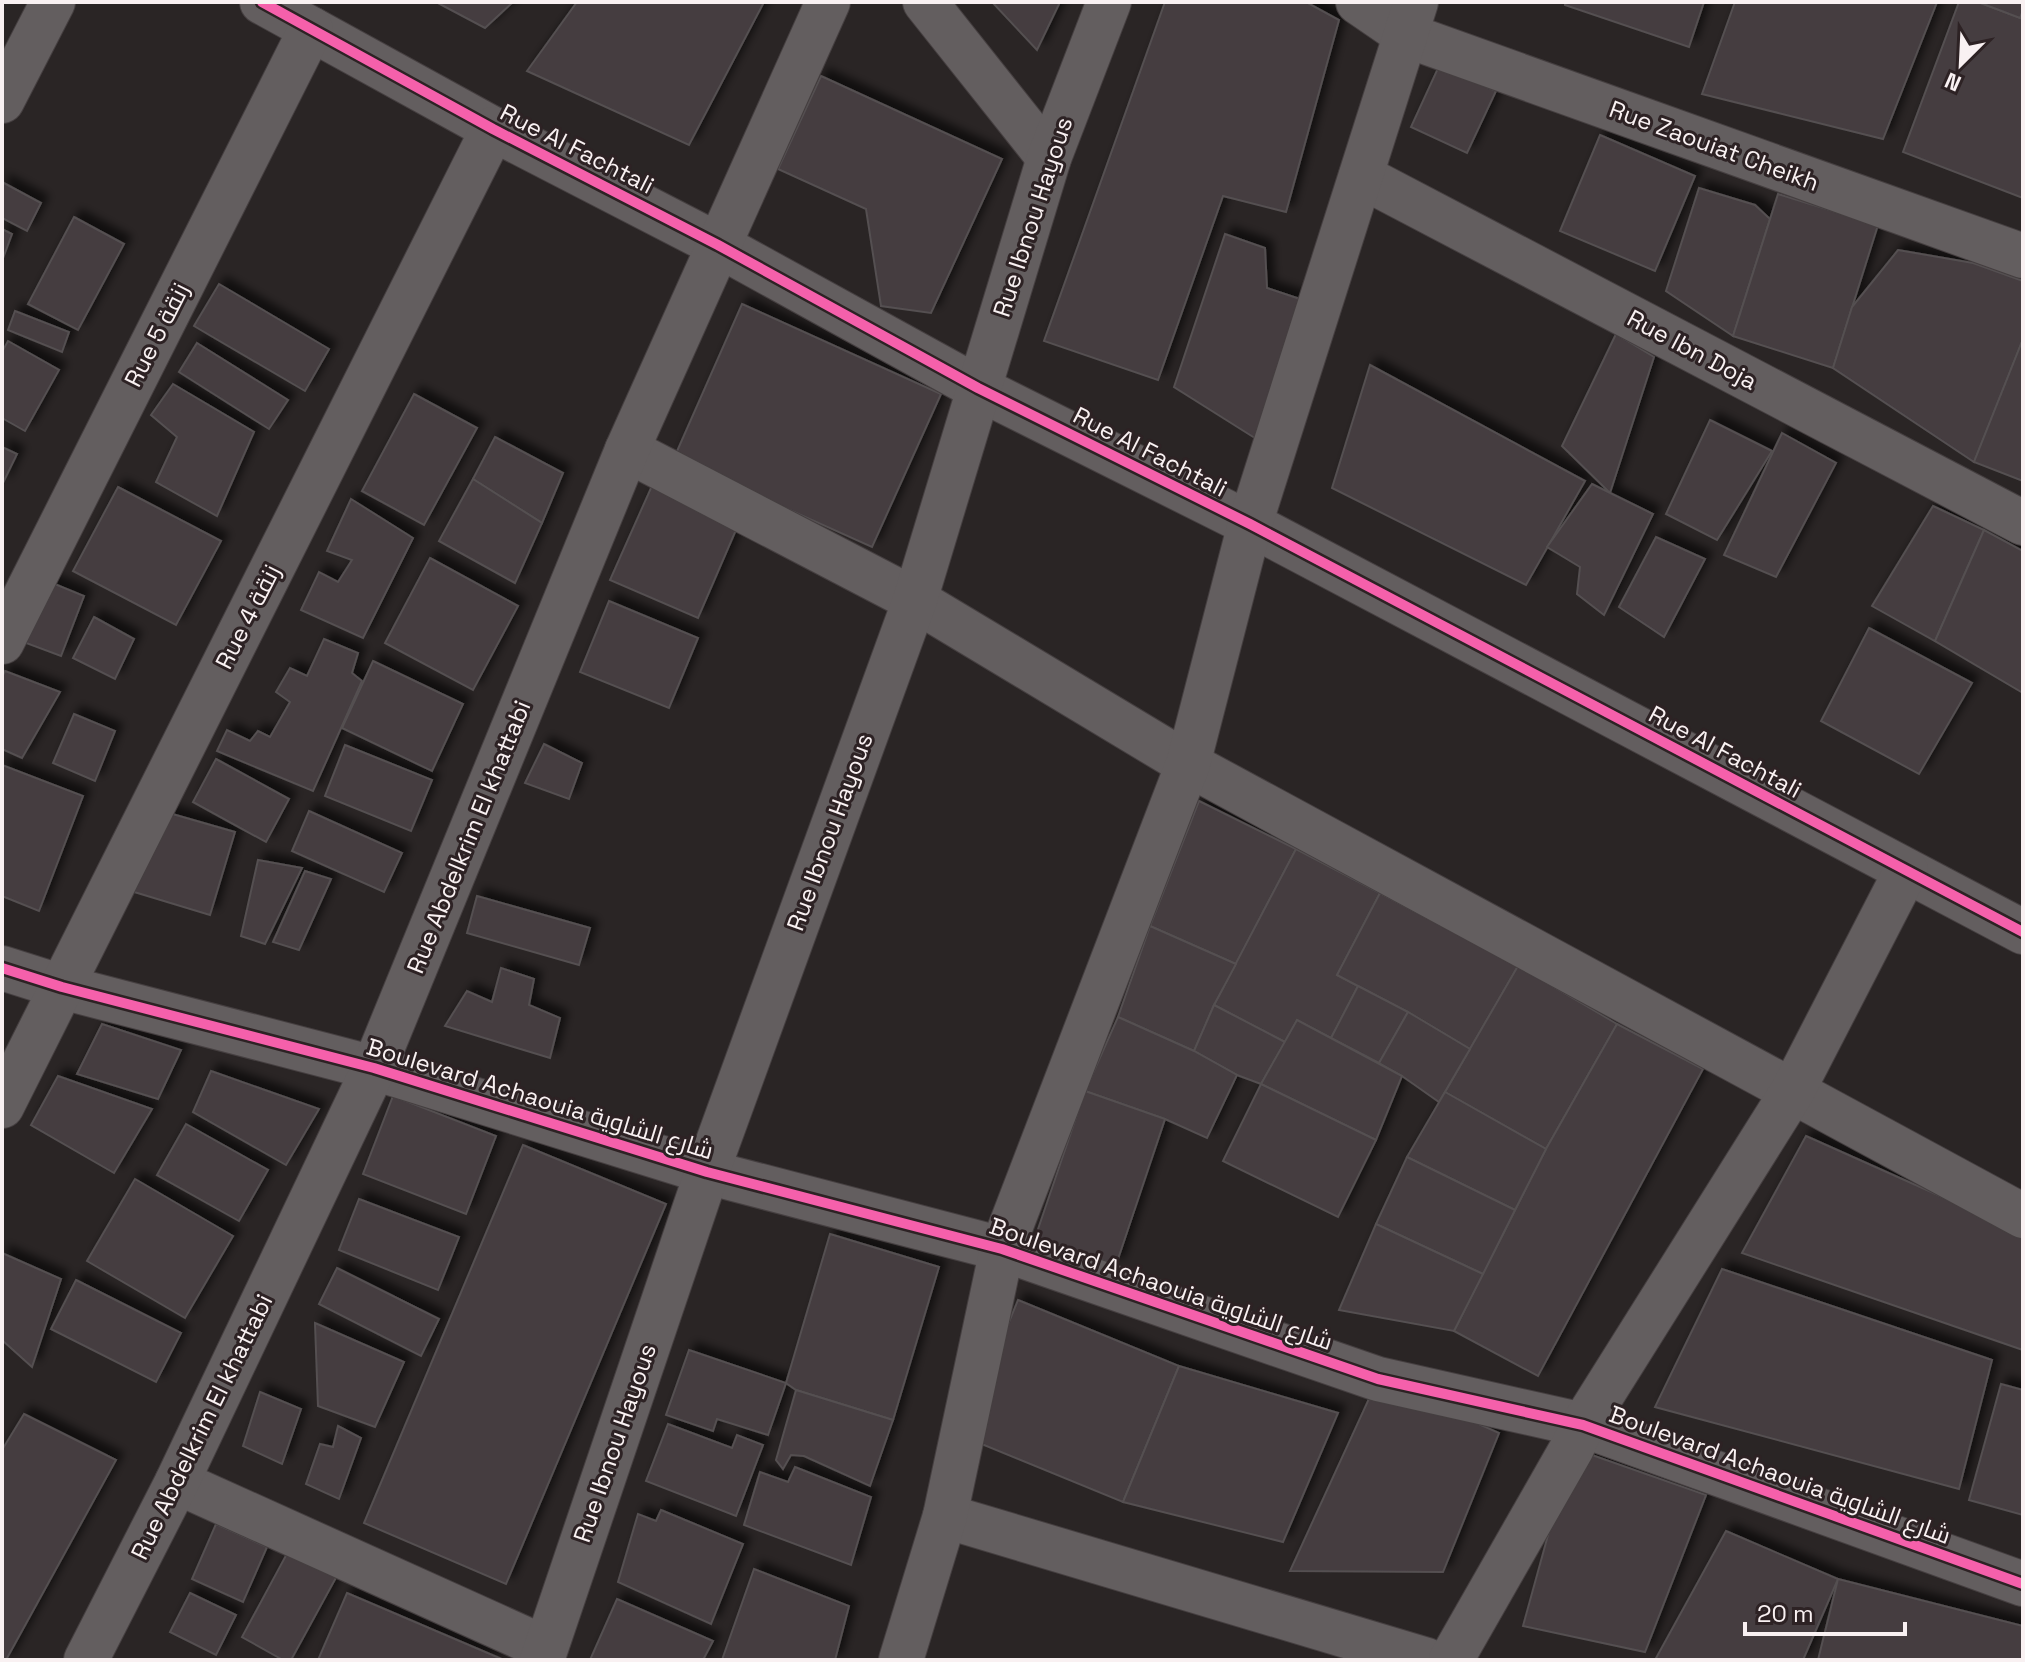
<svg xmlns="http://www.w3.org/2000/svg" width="2025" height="1662" font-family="'Space Grotesk',Cairo,sans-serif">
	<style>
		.building { fill: #443c40; stroke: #545051; stroke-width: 2; filter: url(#shadow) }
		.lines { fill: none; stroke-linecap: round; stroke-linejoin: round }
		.minor-casing { stroke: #453f40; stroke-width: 46 }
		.minor { stroke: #635e5f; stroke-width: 44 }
		.cycleway-casing { stroke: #2d2224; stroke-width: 15 }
		.cycleway { stroke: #f560ab; stroke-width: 10 }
		.labels { text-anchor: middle; stroke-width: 6; stroke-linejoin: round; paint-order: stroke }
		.street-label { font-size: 24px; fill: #f9f1f2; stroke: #2d2224 }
	</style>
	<defs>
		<filter id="shadow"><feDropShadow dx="7" dy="-7" stdDeviation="4" flood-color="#0009"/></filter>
	</defs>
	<rect width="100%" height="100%" fill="#2a2525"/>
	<g class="building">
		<path d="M 436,2 L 513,2 L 485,28 Z"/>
		<path d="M 577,2 L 764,2 L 689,145 L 527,71 Z"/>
		<path d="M 992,2 L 1060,2 L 1037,50 Z"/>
		<path d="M 1165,2 L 1306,2 L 1339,20 L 1286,212 L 1223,196 L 1158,380 L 1044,341 Z"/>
		<path d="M 1565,2 L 1704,2 L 1689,47 L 1565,5 Z"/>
		<path d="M 1735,2 L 1937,2 L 1883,139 L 1702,94 Z"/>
		<path d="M 1959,2 L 1978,2 L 2023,19 L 2023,198 L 1903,152 Z"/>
		<path d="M 1978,2 L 2023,2 L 2023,10 L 2020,18 Z"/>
		<path d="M 1439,66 L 1496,91 L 1467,153 L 1411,127 Z"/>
		<path d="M 821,76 L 1002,159 L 931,313 L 881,306 L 866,209 L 778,169 Z"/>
		<path d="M 1600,135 L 1695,176 L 1655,271 L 1560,231 Z"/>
		<path d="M 2,182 L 41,203 L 27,231 L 2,218 Z"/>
		<path d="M 1699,188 L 1755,205 L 1770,219 L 1733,336 L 1666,291 Z"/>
		<path d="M 1778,194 L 1878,225 L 1833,368 L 1733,336 Z"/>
		<path d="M 74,217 L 124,244 L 78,330 L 28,304 Z"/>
		<path d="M 2,229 L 12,234 L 2,261 Z"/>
		<path d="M 1225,234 L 1265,248 L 1267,288 L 1303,300 L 1266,445 L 1174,387 Z"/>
		<path d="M 1898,250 L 1973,263 L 2023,281 L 2023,339 L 1974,462 L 1833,368 L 1852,307 Z"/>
		<path d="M 219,284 L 329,349 L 305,391 L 194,326 Z"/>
		<path d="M 742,304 L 941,394 L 872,547 L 674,458 Z"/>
		<path d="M 15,311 L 69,332 L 62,352 L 8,330 Z"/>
		<path d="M 1616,334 L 1654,357 L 1610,493 L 1562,446 Z"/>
		<path d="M 2023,339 L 2023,481 L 1974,462 Z"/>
		<path d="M 8,341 L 59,370 L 25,431 L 2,418 L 2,352 Z"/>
		<path d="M 197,343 L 288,400 L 269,429 L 179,372 Z"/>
		<path d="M 1370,365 L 1585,481 L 1526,585 L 1332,488 Z"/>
		<path d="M 173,384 L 254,432 L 217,516 L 156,482 L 177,437 L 151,415 Z"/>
		<path d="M 414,394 L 477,428 L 424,525 L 362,491 Z"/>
		<path d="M 1710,420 L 1772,451 L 1717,540 L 1666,514 Z"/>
		<path d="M 1782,433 L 1836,463 L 1776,577 L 1724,555 Z"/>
		<path d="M 495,437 L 563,473 L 542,523 L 473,479 Z"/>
		<path d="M 2,447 L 17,454 L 2,485 Z"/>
		<path d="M 473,479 L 542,523 L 515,583 L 439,541 Z"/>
		<path d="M 655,479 L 742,516 L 698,618 L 610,580 Z"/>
		<path d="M 1592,484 L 1653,514 L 1604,615 L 1577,594 L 1580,567 L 1547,547 Z"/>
		<path d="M 118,487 L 221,541 L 176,625 L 73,571 Z"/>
		<path d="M 351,499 L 413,538 L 363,638 L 301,610 L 319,572 L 338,582 L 352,560 L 327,551 Z"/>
		<path d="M 1933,506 L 1984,530 L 1935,641 L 1872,606 Z"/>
		<path d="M 1984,530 L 2023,551 L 2023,693 L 1935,641 Z"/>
		<path d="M 1656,537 L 1705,559 L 1664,637 L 1619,607 Z"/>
		<path d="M 430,558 L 518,606 L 473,690 L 385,643 Z"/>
		<path d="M 23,571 L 84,596 L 61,656 L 2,634 Z"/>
		<path d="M 609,601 L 698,638 L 669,708 L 580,672 Z"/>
		<path d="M 94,617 L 134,639 L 115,679 L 73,658 Z"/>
		<path d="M 1869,628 L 1972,683 L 1919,774 L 1821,721 Z"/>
		<path d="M 324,639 L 358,653 L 352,673 L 362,681 L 313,791 L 217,751 L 227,730 L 250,741 L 258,731 L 270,737 L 290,702 L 276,692 L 290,668 L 307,676 Z"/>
		<path d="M 373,661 L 463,704 L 432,771 L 342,728 Z"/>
		<path d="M 5,671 L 60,692 L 22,758 L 2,749 L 2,677 Z"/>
		<path d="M 74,714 L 115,731 L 95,781 L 53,763 Z"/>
		<path d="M 544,744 L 582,763 L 569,799 L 525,783 Z"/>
		<path d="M 345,745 L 432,780 L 411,831 L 325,796 Z"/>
		<path d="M 216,759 L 289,799 L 266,842 L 193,802 Z"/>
		<path d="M 2,765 L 83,796 L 39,911 L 2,896 Z"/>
		<path d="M 1199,801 L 1296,849 L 1236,964 L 1150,926 Z"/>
		<path d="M 155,809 L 235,832 L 210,915 L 131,891 Z"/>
		<path d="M 309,811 L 402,853 L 384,892 L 292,851 Z"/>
		<path d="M 1296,849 L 1380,893 L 1337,975 L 1358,986 L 1331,1038 L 1297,1020 L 1285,1042 L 1214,1005 Z"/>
		<path d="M 258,860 L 302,868 L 265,944 L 241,936 Z"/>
		<path d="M 305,871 L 331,879 L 299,950 L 273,942 Z"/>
		<path d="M 1380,893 L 1518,966 L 1470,1049 L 1408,1012 L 1337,975 Z"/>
		<path d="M 477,896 L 590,928 L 579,965 L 467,933 Z"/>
		<path d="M 1150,926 L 1236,964 L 1214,1005 L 1194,1051 L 1118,1017 Z"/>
		<path d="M 1518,966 L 1617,1024 L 1546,1149 L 1445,1092 Z"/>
		<path d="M 501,968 L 534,979 L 529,1005 L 560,1018 L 550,1058 L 445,1026 L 467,991 L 492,1002 Z"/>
		<path d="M 1358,986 L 1408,1012 L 1379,1063 L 1331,1038 Z"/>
		<path d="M 1214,1005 L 1285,1042 L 1261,1084 L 1237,1075 L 1194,1051 Z"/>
		<path d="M 1408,1012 L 1470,1049 L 1439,1102 L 1402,1076 L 1379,1063 Z"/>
		<path d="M 1118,1017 L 1194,1051 L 1237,1075 L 1207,1138 L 1165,1119 L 1085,1091 Z"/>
		<path d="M 1297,1020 L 1402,1076 L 1376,1140 L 1261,1084 Z"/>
		<path d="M 102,1024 L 181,1050 L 158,1099 L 77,1074 Z"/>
		<path d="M 1617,1024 L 1703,1069 L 1538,1376 L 1454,1331 L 1546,1149 Z"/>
		<path d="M 211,1071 L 319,1109 L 286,1165 L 193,1112 Z"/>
		<path d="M 58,1076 L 152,1109 L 114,1173 L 31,1125 Z"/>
		<path d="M 1261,1084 L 1376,1140 L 1338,1217 L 1223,1161 Z"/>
		<path d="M 1085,1091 L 1165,1119 L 1116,1265 L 1035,1238 Z"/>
		<path d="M 1445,1092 L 1546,1149 L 1515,1210 L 1407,1157 Z"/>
		<path d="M 393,1096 L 496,1136 L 466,1214 L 363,1174 Z"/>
		<path d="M 186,1124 L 268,1170 L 239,1221 L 157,1175 Z"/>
		<path d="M 1806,1136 L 2023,1233 L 2023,1350 L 1742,1253 Z"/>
		<path d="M 523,1145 L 666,1204 L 506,1584 L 364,1523 Z"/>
		<path d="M 1407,1157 L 1515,1210 L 1483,1274 L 1376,1224 Z"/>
		<path d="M 135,1179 L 233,1236 L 185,1318 L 87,1261 Z"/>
		<path d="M 359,1199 L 459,1237 L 438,1290 L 339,1250 Z"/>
		<path d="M 1376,1224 L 1483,1274 L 1454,1331 L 1339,1310 Z"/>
		<path d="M 830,1234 L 939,1267 L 893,1420 L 796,1390 L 786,1383 Z"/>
		<path d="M 2,1253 L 61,1279 L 32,1367 L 2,1340 Z"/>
		<path d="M 337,1268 L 439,1319 L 421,1356 L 319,1304 Z"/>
		<path d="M 1722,1269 L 1992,1360 L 1959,1489 L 1655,1407 Z"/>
		<path d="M 76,1280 L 181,1333 L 156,1382 L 51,1329 Z"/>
		<path d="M 1018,1300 L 1179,1366 L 1123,1502 L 962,1436 Z"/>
		<path d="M 315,1323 L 404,1362 L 375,1427 L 318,1406 Z"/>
		<path d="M 689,1350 L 786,1383 L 768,1435 L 717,1419 L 713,1431 L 666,1415 Z"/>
		<path d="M 1179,1366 L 1338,1413 L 1283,1542 L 1123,1502 Z"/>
		<path d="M 1378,1379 L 1499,1433 L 1443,1572 L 1290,1571 Z"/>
		<path d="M 2001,1384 L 2023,1390 L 2023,1515 L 1969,1500 Z"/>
		<path d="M 796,1390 L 893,1420 L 870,1486 L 804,1456 L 791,1455 L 783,1469 L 776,1460 Z"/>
		<path d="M 260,1392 L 301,1409 L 282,1464 L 243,1446 Z"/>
		<path d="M 24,1414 L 116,1460 L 6,1660 L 2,1660 L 2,1450 Z"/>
		<path d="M 668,1424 L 732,1448 L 737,1435 L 763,1445 L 736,1516 L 646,1481 Z"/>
		<path d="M 338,1426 L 361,1438 L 339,1499 L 306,1484 L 320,1444 L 333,1447 Z"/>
		<path d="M 1572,1448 L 1706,1495 L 1645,1652 L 1523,1626 Z"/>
		<path d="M 795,1467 L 871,1497 L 851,1565 L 744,1525 L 760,1472 L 788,1482 Z"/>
		<path d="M 661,1510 L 743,1544 L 711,1624 L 618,1582 L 638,1514 L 656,1521 Z"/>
		<path d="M 216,1524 L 267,1547 L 243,1602 L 192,1579 Z"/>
		<path d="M 1726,1531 L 1838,1579 L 1803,1660 L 1655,1660 Z"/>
		<path d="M 290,1548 L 338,1574 L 291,1660 L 283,1660 L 242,1637 Z"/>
		<path d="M 754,1569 L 849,1606 L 835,1660 L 722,1660 Z"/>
		<path d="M 1838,1579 L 2023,1626 L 2023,1660 L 1818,1660 Z"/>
		<path d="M 190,1593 L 236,1615 L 216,1655 L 170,1632 Z"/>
		<path d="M 347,1593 L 504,1660 L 318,1660 Z"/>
		<path d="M 617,1599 L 713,1641 L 703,1660 L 590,1660 Z"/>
	</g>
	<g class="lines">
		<g class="minor-casing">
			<g id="minor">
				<path d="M 262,2 L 493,129 L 718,245 L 978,388 L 1250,524 L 2023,932"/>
				<path d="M 925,2 L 1049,158"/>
				<path d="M 1358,2 L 1406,35 L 2023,256"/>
				<path d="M 2,101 L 53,2"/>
				<path d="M 1361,176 L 2023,523"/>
				<path d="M 627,450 L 915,600 L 1188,764 L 2023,1216"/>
				<path d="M 2,642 L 311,29"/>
				<path d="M 2,968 L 62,987 L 374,1068 L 707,1172 L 1002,1249 L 1378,1379 L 1583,1425 L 2023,1584"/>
				<path d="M 2,1106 L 493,129"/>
				<path d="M 177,1482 L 545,1648"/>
				<path d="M 945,1516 L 1427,1660"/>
				<path d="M 86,1660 L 177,1482 L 374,1068 L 627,450 L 828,2"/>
				<path d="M 542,1660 L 707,1172 L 915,600 L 1049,158 L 1109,2"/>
				<path d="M 901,1660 L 945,1516 L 1002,1249 L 1188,764 L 1250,524 L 1416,2"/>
				<path d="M 1451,1660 L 1572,1448 L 1583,1425 L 1792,1092 L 1906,871"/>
			</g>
		</g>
		<use href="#minor" class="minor"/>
		<g class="cycleway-casing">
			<g id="cycleway">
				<path d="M 262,2 L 493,129 L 718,245 L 978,388 L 1250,524 L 2023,932"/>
				<path d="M 2,968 L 62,987 L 374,1068 L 707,1172 L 1002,1249 L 1378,1379 L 1583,1425 L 2023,1584"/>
			</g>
		</g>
		<use href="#cycleway" class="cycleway"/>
	</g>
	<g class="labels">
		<g class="street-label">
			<text transform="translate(1714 146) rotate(20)" y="8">Rue Zaouiat Cheikh</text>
			<text transform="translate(577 149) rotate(27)" y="8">Rue Al Fachtali</text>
			<text transform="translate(1033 217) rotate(-72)" y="8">Rue Ibnou Hayous</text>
			<text transform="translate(157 335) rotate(-63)" y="8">Rue 5 زنقة</text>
			<text transform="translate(1692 350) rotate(28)" y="8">Rue Ibn Doja</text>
			<text transform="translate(1150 452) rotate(27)" y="8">Rue Al Fachtali</text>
			<text transform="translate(248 617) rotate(-63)" y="8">Rue 4 زنقة</text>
			<text transform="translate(1725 752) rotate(28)" y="8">Rue Al Fachtali</text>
			<text transform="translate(830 832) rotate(-70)" y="8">Rue Ibnou Hayous</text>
			<text transform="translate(469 837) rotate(-68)" y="8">Rue Abdelkrim El khattabi</text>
			<text transform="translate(540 1099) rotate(17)" y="8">Boulevard Achaouia شارع الشاوية</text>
			<text transform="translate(1161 1284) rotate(19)" y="8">Boulevard Achaouia شارع الشاوية</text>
			<text transform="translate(202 1427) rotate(-64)" y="8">Rue Abdelkrim El khattabi</text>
			<text transform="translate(615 1443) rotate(-71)" y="8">Rue Ibnou Hayous</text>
			<text transform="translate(1780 1475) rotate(20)" y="8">Boulevard Achaouia شارع الشاوية</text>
		</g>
	</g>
	<rect width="2025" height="1662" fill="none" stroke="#f9f1f2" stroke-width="8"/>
	<g transform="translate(1961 64) rotate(204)" stroke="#2d2224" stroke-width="6" paint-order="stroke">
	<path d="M0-6L14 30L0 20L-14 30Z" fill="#f9f1f2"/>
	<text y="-12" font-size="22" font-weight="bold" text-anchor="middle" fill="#f9f1f2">N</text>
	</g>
	<path d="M1745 1622v12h160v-12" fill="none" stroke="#f9f1f2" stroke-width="4"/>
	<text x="1757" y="1622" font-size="24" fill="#f9f1f2" stroke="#2d2224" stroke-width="6" paint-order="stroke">20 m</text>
</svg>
